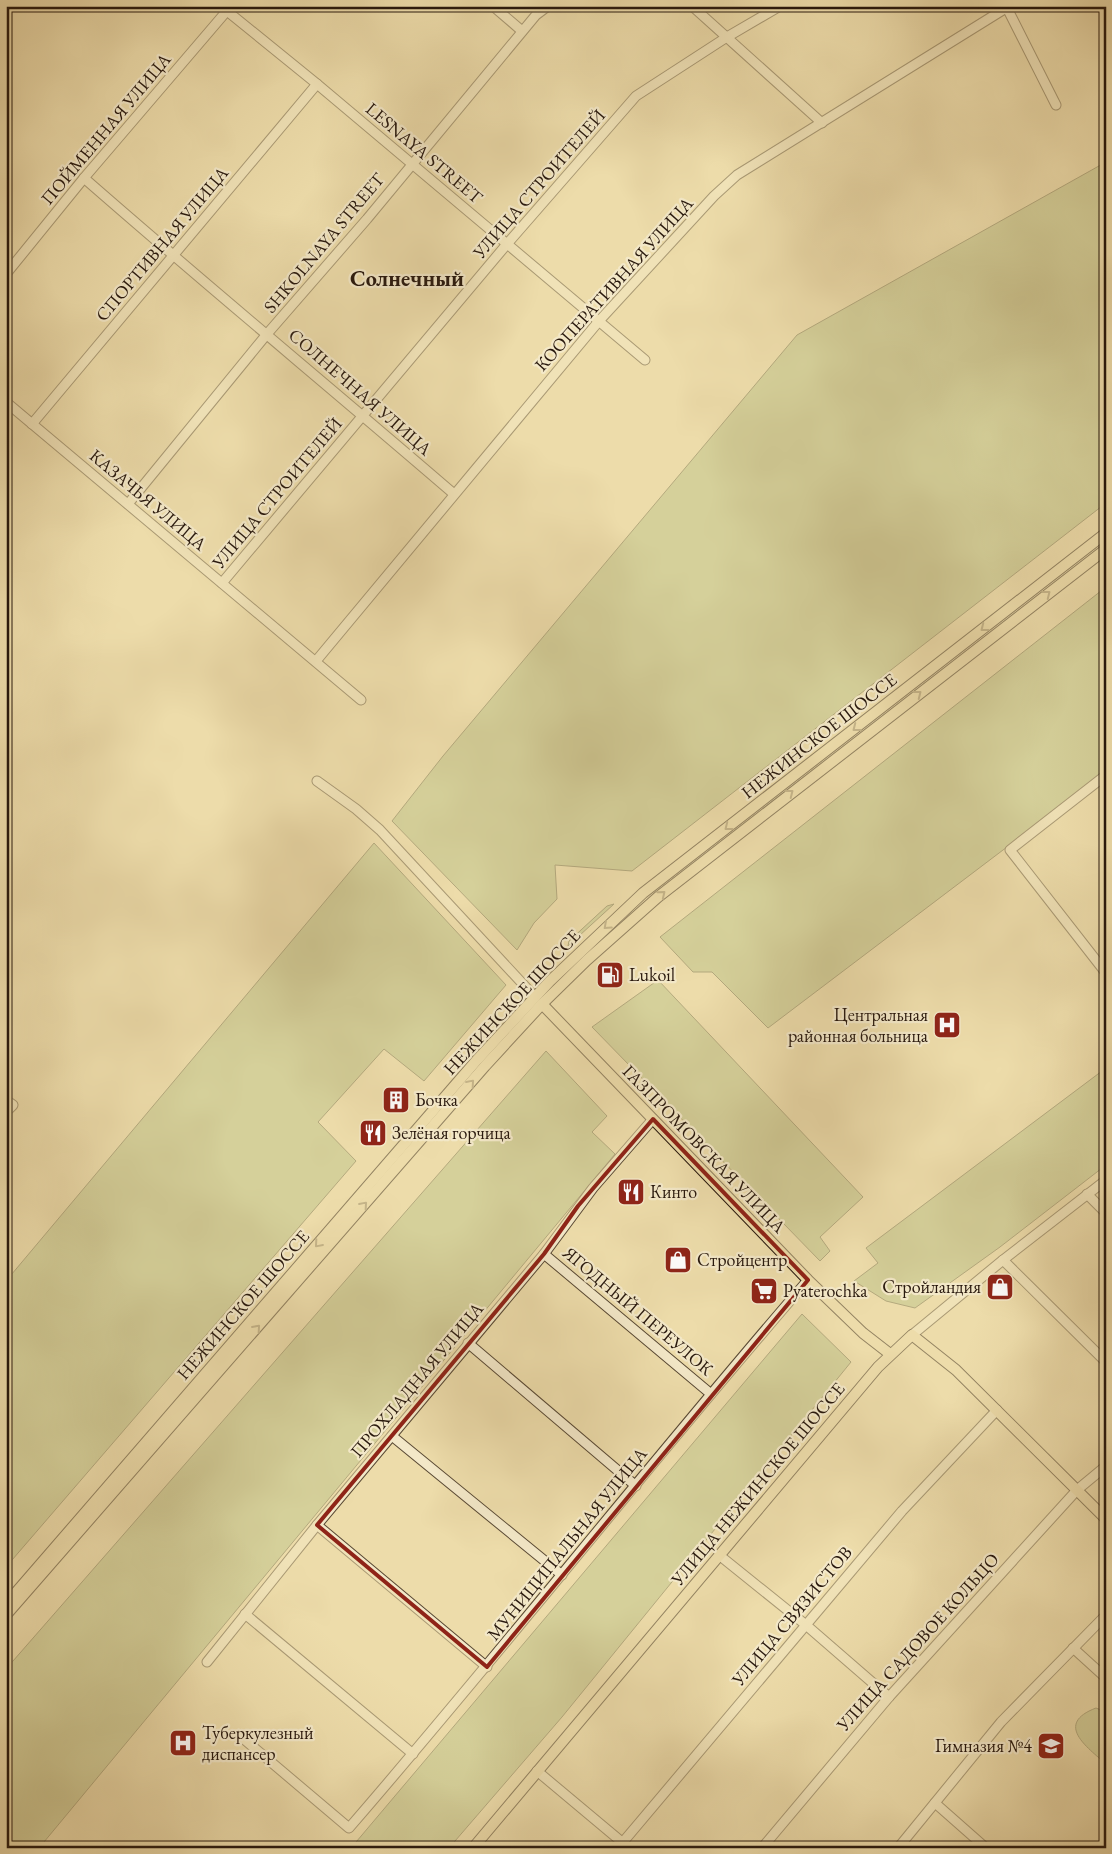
<svg xmlns="http://www.w3.org/2000/svg" width="1112" height="1854" font-family="'EB Garamond',serif">
	<style>
		.green { fill: #b9c088; stroke: #706c4a }
		.lines { fill: none; stroke-linecap: round; stroke-linejoin: round }
		.minor-casing { stroke: #594934; stroke-width: 11 }
		.major-casing { stroke: #28180d; stroke-width: 12 }
		.minor { stroke: #f3e8c8; stroke-width: 9 }
		.major { stroke: #eddcaa; stroke-width: 10 }
		.oneway { stroke: #948463 }
		.marked { fill: none; stroke: #8f2418; stroke-width: 4; stroke-linejoin: round }
		.labels { text-anchor: middle; stroke-width: 4.5; stroke-linejoin: round; paint-order: stroke }
		.street-label { font-size: 18px; fill: #28180d; stroke: #f3e8c8 }
		.poi-label { font-size: 18px; fill: #28180d; stroke: #f3e8c8; text-anchor: start }
		.district-label { font-size: 22px; font-weight: bold; fill: #28180d; stroke: #f3e8c8 }
	</style>
	<rect width="100%" height="100%" fill="#eddcaa"/>
	<filter id="stains"><feTurbulence type="fractalNoise" baseFrequency=".004" numOctaves="4"/><feColorMatrix values="0 0 0 0 .2 0 0 0 0 .09 0 0 0 0 .02 0 0 0 .5 -.17"/></filter>
	<radialGradient id="worn" r=".72"><stop offset=".6" stop-color="#630" stop-opacity="0"/><stop offset="1" stop-color="#630" stop-opacity=".3"/></radialGradient>
	<g class="green">
		<path d="M 1106,162 L 1106,503 L 632,871 L 555,865 L 557,899 L 534,923 L 517,950 L 392,821 L 443,756 L 797,335 Z"/>
		<path d="M 1106,587 L 1106,772 L 768,1028 L 712,972 L 693,972 L 660,937 Z"/>
		<path d="M 374,843 L 506,985 L 424,1081 L 384,1049 L 318,1122 L 356,1161 L 6,1567 L 6,1281 Z"/>
		<path d="M 614,904 L 568,946 L 569,941 L 607,906 Z"/>
		<path d="M 658,980 L 863,1197 L 820,1237 L 830,1251 L 820,1261 L 592,1027 Z"/>
		<path d="M 546,1051 L 607,1116 L 592,1132 L 615,1154 L 39,1848 L 6,1848 L 6,1669 Z"/>
		<path d="M 1106,1068 L 1106,1165 L 1000,1247 L 915,1308 L 886,1301 L 854,1281 L 878,1263 L 866,1248 Z"/>
		<path d="M 802,1314 L 851,1362 L 562,1717 L 449,1848 L 351,1848 Z"/>
		<path d="M 1096,1708 L 1106,1712 L 1106,1764 C 1087,1747 1054,1724 1096,1708 Z"/>
	</g>
	<g class="lines">
		<g class="minor-casing">
			<g id="minor">
				<path d="M 493,6 L 522,31"/>
				<path d="M 692,6 L 822,123"/>
				<path d="M 1006,6 L 1056,105"/>
				<path d="M 227,11 L 317,84 L 645,360"/>
				<path d="M 84,178 C 206,285 331,388 454,494"/>
				<path d="M 6,274 L 84,178 L 231,6"/>
				<path d="M 6,402 L 361,700"/>
				<path d="M 32,424 L 317,84"/>
				<path d="M 128,504 L 267,334 L 367,219 L 536,15 L 548,6"/>
				<path d="M 222,583 L 507,244 L 636,96 L 727,37 L 780,6"/>
				<path d="M 316,661 L 599,321 L 714,196 L 737,175 L 1006,8"/>
				<path d="M 1106,775 L 1010,850 L 1106,973"/>
				<path d="M 317,781 L 356,809 L 380,830 L 534,996"/>
				<path d="M 6,1100 L 13,1105 L 6,1112"/>
				<path d="M 1087,1194 L 1106,1213"/>
				<path d="M 544,1254 L 711,1394"/>
				<path d="M 1003,1260 L 1106,1362"/>
				<path d="M 912,1335 L 1003,1260 L 1106,1180"/>
				<path d="M 468,1343 L 636,1486"/>
				<path d="M 392,1436 L 562,1575"/>
				<path d="M 317,1525 L 487,1667"/>
				<path d="M 719,1555 L 806,1625 L 889,1697"/>
				<path d="M 245,1614 L 413,1754"/>
				<path d="M 1073,1648 L 1106,1678"/>
				<path d="M 207,1662 L 317,1525 L 544,1254 L 593,1188 L 653,1119"/>
				<path d="M 245,1740 L 349,1828 C 505,1648 652,1460 808,1280"/>
				<path d="M 537,1771 L 629,1848"/>
				<path d="M 935,1803 L 986,1848"/>
				<path d="M 618,1848 L 902,1511 L 997,1410"/>
				<path d="M 762,1848 L 889,1697 L 1077,1490 L 1106,1466"/>
				<path d="M 898,1848 L 1001,1722 L 1106,1615"/>
			</g>
		</g>
		<g class="major-casing">
			<g id="major">
				<path d="M 542,1004 L 808,1280 L 863,1333 L 890,1354"/>
				<path d="M 6,1604 L 476,1061 L 550,981 L 643,893 L 1106,533"/>
				<path d="M 6,1615 L 485,1066 L 542,1004 L 587,960 L 658,897 L 1106,549"/>
				<path d="M 473,1848 L 878,1367 L 912,1335 L 956,1370 L 1106,1519"/>
			</g>
		</g>
		<use href="#minor" class="minor"/>
		<use href="#major" class="major"/>
	</g>
	<defs><path id="oneway-chevron" d="M-2-3.5L2.5 0L-2 3.5" fill="none" stroke-width="1.6" stroke-linecap="round" stroke-linejoin="round" transform="scale(1.25)"/></defs>
	<g class="oneway">
		<use href="#oneway-chevron" transform="translate(1047 594) rotate(-38)"/>
		<use href="#oneway-chevron" transform="translate(984 628) rotate(142)"/>
		<use href="#oneway-chevron" transform="translate(918 694) rotate(-38)"/>
		<use href="#oneway-chevron" transform="translate(856 728) rotate(142)"/>
		<use href="#oneway-chevron" transform="translate(790 793) rotate(-38)"/>
		<use href="#oneway-chevron" transform="translate(728 827) rotate(142)"/>
		<use href="#oneway-chevron" transform="translate(662 894) rotate(-39)"/>
		<use href="#oneway-chevron" transform="translate(607 926) rotate(138)"/>
		<use href="#oneway-chevron" transform="translate(471 1083) rotate(-49)"/>
		<use href="#oneway-chevron" transform="translate(364 1205) rotate(-49)"/>
		<use href="#oneway-chevron" transform="translate(318 1244) rotate(131)"/>
		<use href="#oneway-chevron" transform="translate(257 1328) rotate(-49)"/>
	</g>
	<path d="M0 0H1112V1854H0ZM 653,1119 L 808,1280 L 487,1667 L 317,1525 L 544,1254 L 578,1206 Z" fill="#eddcaa" fill-opacity=".55" fill-rule="evenodd"/>
	<path class="marked" d="M 653,1119 L 808,1280 L 487,1667 L 317,1525 L 544,1254 L 578,1206 Z"/>
	<defs>
		<g id="fuel-square" transform="scale(1.4375)"><rect x="-9" y="-9" width="18" height="18" rx="4" fill="#8f2418" stroke="#f3e8c8"/><path d="M-5.5-6h7V0h2V4h1.3V-2.5L3-4.5l.8-.8L6-3V5H2.5V1h-1V6h-7ZM-4.2-4.7v3.2H.2V-4.7Z" fill="#fff"/></g>
		<g id="hospital-square" transform="scale(1.4375)"><rect x="-9" y="-9" width="18" height="18" rx="4" fill="#8f2418" stroke="#f3e8c8"/><path d="M-5-5h3v3.5h4V-5h3V5h-3V1.5h-4V5h-3Z" fill="#fff"/></g>
		<g id="building-square" transform="scale(1.4375)"><rect x="-9" y="-9" width="18" height="18" rx="4" fill="#8f2418" stroke="#f3e8c8"/><path d="M-4-6H4V6H1V3H-1V6H-4ZM-2.5-4.3h1.7v1.8h-1.7ZM.8-4.3h1.7v1.8H.8ZM-2.5-1h1.7V.8h-1.7ZM.8-1h1.7V.8H.8Z" fill="#fff"/></g>
		<g id="restaurant-square" transform="scale(1.4375)"><rect x="-9" y="-9" width="18" height="18" rx="4" fill="#8f2418" stroke="#f3e8c8"/><path d="M-5-6h1v4h1v-4h1v4h1v-4h1v5L-1.5 .5V6h-2V.5L-5-1ZM5-6V6H3V1.5H1.5Q1.5-4 5-6Z" fill="#fff"/></g>
		<g id="shop-square" transform="scale(1.4375)"><rect x="-9" y="-9" width="18" height="18" rx="4" fill="#8f2418" stroke="#f3e8c8"/><path d="M-5-2.5h2.3a2.7 3.5 0 0 1 5.4 0H5L5.5 6h-11ZM-1.5-2.5h3a1.5 2.3 0 0 0-3 0Z" fill="#fff"/></g>
		<g id="supermarket-square" transform="scale(1.4375)"><rect x="-9" y="-9" width="18" height="18" rx="4" fill="#8f2418" stroke="#f3e8c8"/><path d="M-6-5.5h2.5l.6 2H6L4.5 2H-2.5L-4.4-4H-6ZM-1.5 3.2a1.3 1.3 0 1 0 .1 0ZM3 3.2a1.3 1.3 0 1 0 .1 0Z" fill="#fff"/></g>
		<g id="school-square" transform="scale(1.4375)"><rect x="-9" y="-9" width="18" height="18" rx="4" fill="#8f2418" stroke="#f3e8c8"/><path d="M0-5L7-2L0 1L-7-2ZM-4 1L0 2.5L4 1V4Q0 6-4 4Z" fill="#fff"/></g>
	</defs>
	<g fill-rule="evenodd">
		<use href="#fuel-square" x="610" y="975"/>
		<use href="#hospital-square" x="947" y="1025"/>
		<use href="#building-square" x="396" y="1100"/>
		<use href="#restaurant-square" x="373" y="1133"/>
		<use href="#restaurant-square" x="631" y="1192"/>
		<use href="#shop-square" x="678" y="1260"/>
		<use href="#shop-square" x="1000" y="1287"/>
		<use href="#supermarket-square" x="764" y="1291"/>
		<use href="#hospital-square" x="183" y="1743"/>
		<use href="#school-square" x="1051" y="1746"/>
	</g>
	<g class="labels">
		<g class="street-label">
			<text transform="translate(106 129) rotate(-50)" y="6">ПОЙМЕННАЯ УЛИЦА</text>
			<text transform="translate(424 153) rotate(40)" y="6">LESNAYA STREET</text>
			<text transform="translate(539 184) rotate(-49)" y="6">УЛИЦА СТРОИТЕЛЕЙ</text>
			<text transform="translate(324 243) rotate(-50)" y="6">SHKOLNAYA STREET</text>
			<text transform="translate(162 244) rotate(-50)" y="6">СПОРТИВНАЯ УЛИЦА</text>
			<text transform="translate(614 284) rotate(-48)" y="6">КООПЕРАТИВНАЯ УЛИЦА</text>
			<text transform="translate(360 392) rotate(41)" y="6">СОЛНЕЧНАЯ УЛИЦА</text>
			<text transform="translate(277 493) rotate(-50)" y="6">УЛИЦА СТРОИТЕЛЕЙ</text>
			<text transform="translate(148 500) rotate(40)" y="6">КАЗАЧЬЯ УЛИЦА</text>
			<text transform="translate(819 736) rotate(-38)" y="6">НЕЖИНСКОЕ ШОССЕ</text>
			<text transform="translate(512 1002) rotate(-47)" y="6">НЕЖИНСКОЕ ШОССЕ</text>
			<text transform="translate(704 1149) rotate(46)" y="6">ГАЗПРОМОВСКАЯ УЛИЦА</text>
			<text transform="translate(243 1305) rotate(-49)" y="6">НЕЖИНСКОЕ ШОССЕ</text>
			<text transform="translate(638 1311) rotate(40)" y="6">ЯГОДНЫЙ ПЕРЕУЛОК</text>
			<text transform="translate(417 1380) rotate(-50)" y="6">ПРОХЛАДНАЯ УЛИЦА</text>
			<text transform="translate(758 1484) rotate(-50)" y="6">УЛИЦА НЕЖИНСКОЕ ШОССЕ</text>
			<text transform="translate(567 1544) rotate(-51)" y="6">МУНИЦИПАЛЬНАЯ УЛИЦА</text>
			<text transform="translate(792 1616) rotate(-50)" y="6">УЛИЦА СВЯЗИСТОВ</text>
			<text transform="translate(918 1642) rotate(-48)" y="6">УЛИЦА САДОВОЕ КОЛЬЦО</text>
		</g>
		<g class="poi-label">
			<text x="629" y="981">Lukoil</text>
			<text x="928" y="1021" text-anchor="end">Центральная<tspan x="928" dy="21">районная больница</tspan></text>
			<text x="415" y="1106">Бочка</text>
			<text x="392" y="1139">Зелёная горчица</text>
			<text x="650" y="1198">Кинто</text>
			<text x="697" y="1266">Стройцентр</text>
			<text x="981" y="1293" text-anchor="end">Стройландия</text>
			<text x="783" y="1297">Pyaterochka</text>
			<text x="202" y="1739">Туберкулезный<tspan x="202" dy="21">диспансер</tspan></text>
			<text x="1032" y="1752" text-anchor="end">Гимназия №4</text>
		</g>
		<g class="district-label">
			<text x="407" y="286">Солнечный</text>
		</g>
	</g>
	<rect width="1112" height="1854" fill="none" stroke="#eddcaa" stroke-width="25"/>
	<rect x="8" y="8" width="1097" height="1839" fill="none" stroke="#28180d" stroke-width="2.5"/>
	<rect x="12" y="12" width="1087" height="1829" fill="none" stroke="#28180d"/>
	<rect width="100%" height="100%" filter="url(#stains)"/>
	<rect width="100%" height="100%" fill="url(#worn)"/>
</svg>
